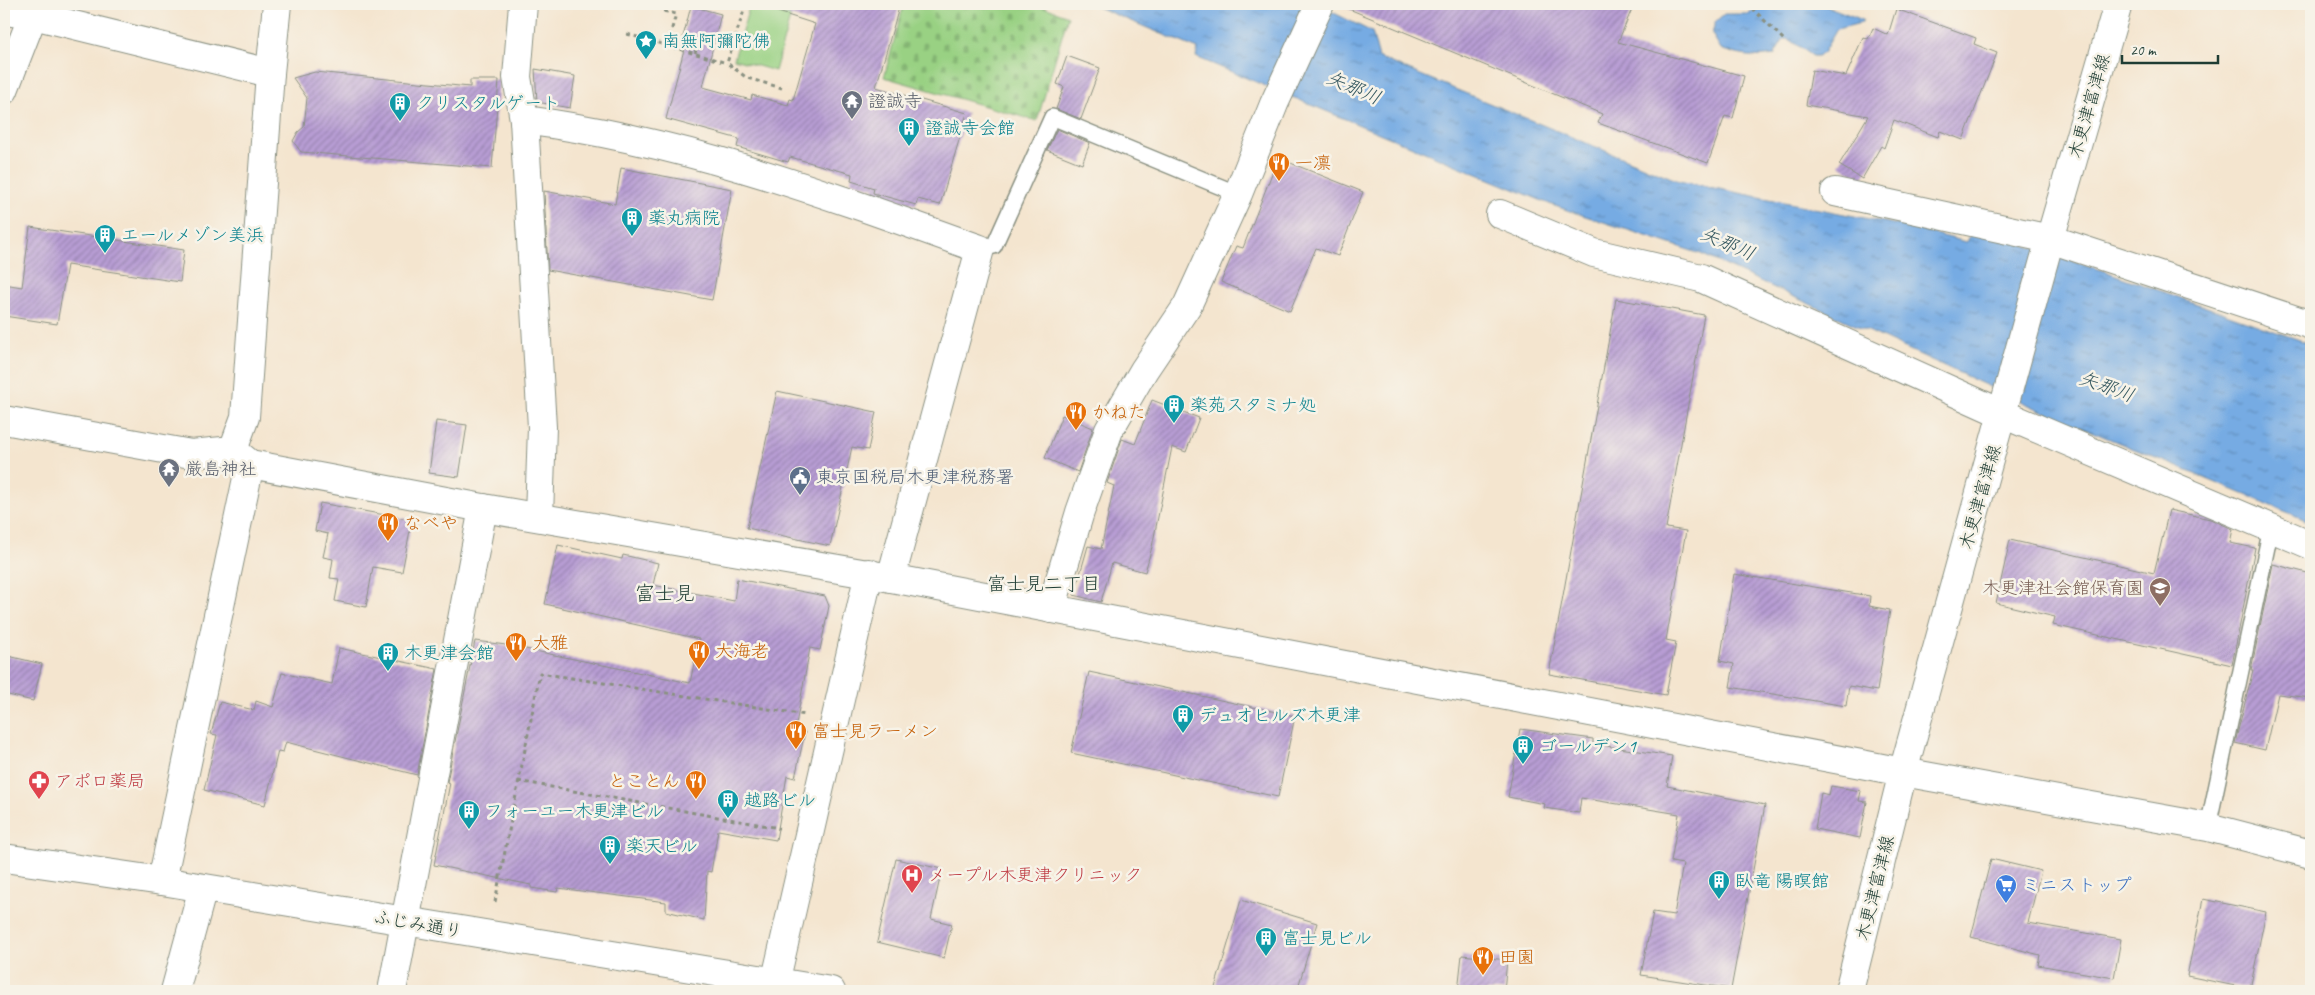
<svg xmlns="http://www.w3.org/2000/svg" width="2315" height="995" font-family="Caveat,'Klee One',sans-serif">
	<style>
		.cemetery { fill: url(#cemetery-stones); stroke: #5c875c }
		.green { fill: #99d183; stroke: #5c875c }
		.water { fill: url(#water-ripples); stroke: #4a748c }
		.building { fill: url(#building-hatch) }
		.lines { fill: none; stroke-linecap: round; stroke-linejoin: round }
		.lane-casing { stroke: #8a9182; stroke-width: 18 }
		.street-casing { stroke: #8a9182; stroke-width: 30 }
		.secondary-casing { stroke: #8a9182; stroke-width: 30 }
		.primary-casing { stroke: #8a9182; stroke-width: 30 }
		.path { stroke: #8a9182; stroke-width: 3; stroke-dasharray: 4 4; stroke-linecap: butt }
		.lane { stroke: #fff; stroke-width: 15 }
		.street { stroke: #fff; stroke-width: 28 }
		.secondary { stroke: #fff; stroke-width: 28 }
		.primary { stroke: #fff; stroke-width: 28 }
		.labels { text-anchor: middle; stroke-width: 5; stroke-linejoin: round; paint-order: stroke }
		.culture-label { font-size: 18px; fill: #0d838f; stroke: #f7f3e8; text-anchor: start }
		.worship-label { font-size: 18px; fill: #5b616d; stroke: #f7f3e8; text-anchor: start }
		.street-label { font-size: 18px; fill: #1f3d34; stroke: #f7f3e8 }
		.food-label { font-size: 18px; fill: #c56008; stroke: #f7f3e8; text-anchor: start }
		.service-label { font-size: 18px; fill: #4e5e75; stroke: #f7f3e8; text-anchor: start }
		.education-label { font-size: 18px; fill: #785e54; stroke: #f7f3e8; text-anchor: end }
		.health-label { font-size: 18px; fill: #be3a42; stroke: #f7f3e8; text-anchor: start }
		.shop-label { font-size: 18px; fill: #366cbe; stroke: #f7f3e8; text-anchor: start }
		.water-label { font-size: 19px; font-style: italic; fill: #355860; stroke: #f7f3e8 }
		.neighbourhood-label { font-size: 19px; fill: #1f3d34; stroke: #f7f3e8 }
		.quarter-label { font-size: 20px; fill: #1f3d34; stroke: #f7f3e8 }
	</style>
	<defs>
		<pattern id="cemetery-stones" width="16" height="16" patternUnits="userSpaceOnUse" patternTransform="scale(1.25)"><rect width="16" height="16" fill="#99d183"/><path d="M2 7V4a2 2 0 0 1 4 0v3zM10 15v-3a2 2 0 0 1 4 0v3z" fill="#83b472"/></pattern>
		<pattern id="water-ripples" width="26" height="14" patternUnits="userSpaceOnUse" patternTransform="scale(1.25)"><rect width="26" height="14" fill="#76abe3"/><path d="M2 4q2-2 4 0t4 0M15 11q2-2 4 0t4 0" fill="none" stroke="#608cb9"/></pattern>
		<pattern id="building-hatch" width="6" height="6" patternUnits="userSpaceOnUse" patternTransform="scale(1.25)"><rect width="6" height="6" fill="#b89dd4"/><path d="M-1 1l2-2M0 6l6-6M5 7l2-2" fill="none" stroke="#9581ad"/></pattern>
	</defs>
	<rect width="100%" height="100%" fill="#f7f3e8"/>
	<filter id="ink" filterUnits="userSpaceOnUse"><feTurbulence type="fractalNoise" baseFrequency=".02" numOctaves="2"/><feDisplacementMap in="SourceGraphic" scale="10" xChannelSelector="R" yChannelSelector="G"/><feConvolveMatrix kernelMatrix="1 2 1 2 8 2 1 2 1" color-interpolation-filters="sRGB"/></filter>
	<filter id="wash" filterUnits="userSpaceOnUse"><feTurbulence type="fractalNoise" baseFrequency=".0096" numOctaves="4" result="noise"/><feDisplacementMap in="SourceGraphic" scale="20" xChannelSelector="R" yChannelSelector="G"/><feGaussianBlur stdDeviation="1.12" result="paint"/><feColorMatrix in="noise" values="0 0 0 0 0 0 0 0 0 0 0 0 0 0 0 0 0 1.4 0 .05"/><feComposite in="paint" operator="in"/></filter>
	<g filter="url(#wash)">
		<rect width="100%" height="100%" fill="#f4e5cf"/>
		<path class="cemetery" d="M 904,4 L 1037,4 L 1068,16 L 1037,121 L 884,77 Z"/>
		<path class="green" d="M 750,4 L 791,14 L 775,71 L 734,59 Z"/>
		<g class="water">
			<path d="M 1090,4 L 1316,4 L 1372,32 L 1379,58 L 1679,181 L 1894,224 L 1967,242 L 1971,233 L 2005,239 L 2090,266 L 2311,344 L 2311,522 L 2042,411 L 1701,254 L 1552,205 L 1196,57 L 1198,49 Z"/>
			<path d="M 1757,4 L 1821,4 L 1863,20 L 1861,23 L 1837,29 L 1823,53 L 1818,56 L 1813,56 L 1788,39 L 1784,39 L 1774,55 C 1755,58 1738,56 1721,49 L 1712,34 L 1715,22 L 1724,14 L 1748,14 L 1753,11 Z"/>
		</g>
		<g id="blocks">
			<g class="building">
				<path d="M 770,4 L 900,4 L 876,87 L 967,113 L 940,205 L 918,199 L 916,205 L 873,193 L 874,188 L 851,181 L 852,174 L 790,157 L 788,162 L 737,147 L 739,139 L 666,119 L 687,38 L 683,37 L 691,6 L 721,14 L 703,87 L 751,100 L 752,95 L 788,105 L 790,99 L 793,100 L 815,24 L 769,9 Z"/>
				<path d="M 1337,4 L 1634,4 L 1618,42 L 1744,76 L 1733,118 L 1725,116 L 1708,163 L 1598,123 L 1602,114 Z"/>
				<path d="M 1896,9 L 1976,38 L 1974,44 L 1997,53 L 1963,140 L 1940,131 L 1938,137 L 1894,120 L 1884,148 L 1881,146 L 1862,179 L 1839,165 L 1868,116 L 1806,105 L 1812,70 L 1846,76 L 1863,37 L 1868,39 L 1873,28 L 1888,35 Z"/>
				<path d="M 1067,56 L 1100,68 L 1081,119 L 1056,109 L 1064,87 L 1057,84 Z"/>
				<path d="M 535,69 L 575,76 L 570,108 L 537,102 Z"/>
				<path d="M 315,72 L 470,87 L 470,80 L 499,80 L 492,168 L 301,152 L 293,141 L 298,132 L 304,127 L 307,98 L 293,78 Z"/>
				<path d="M 1057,129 L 1090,143 L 1082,164 L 1047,150 Z"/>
				<path d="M 1278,158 L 1363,192 L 1338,256 L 1316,248 L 1290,311 L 1221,282 L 1236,246 L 1243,248 Z"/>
				<path d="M 621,168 L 732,189 L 712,300 L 548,270 L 544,191 L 615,204 Z"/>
				<path d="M 30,227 L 184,250 L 180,282 L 67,265 L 57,324 L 4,316 L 4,284 L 22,287 Z"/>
				<path d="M 1616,299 L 1704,315 L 1666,528 L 1686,531 L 1666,640 L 1676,642 L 1666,695 L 1549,674 Z"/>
				<path d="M 777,391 L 876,412 L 868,450 L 852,447 L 830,546 L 747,528 Z"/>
				<path d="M 1152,400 L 1199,418 L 1186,452 L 1172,447 L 1152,547 L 1145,572 L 1112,563 L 1101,602 L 1074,595 L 1088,546 L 1101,549 L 1114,486 L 1107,483 L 1122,439 L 1135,444 Z"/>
				<path d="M 1062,415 L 1093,428 L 1078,472 L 1045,458 Z"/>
				<path d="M 436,421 L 467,425 L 459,477 L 429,473 Z"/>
				<path d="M 320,503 L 412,520 L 402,572 L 373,567 L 366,607 L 335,601 L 339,579 L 330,578 L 333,559 L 323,557 L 328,534 L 315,531 Z"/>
				<path d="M 2169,510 L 2210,519 L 2233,529 L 2230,543 L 2255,548 L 2232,665 L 2053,625 L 2055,617 L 1996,603 L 2010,540 L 2154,573 Z"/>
				<path d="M 558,545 L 622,559 L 623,555 L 658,563 L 653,585 L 734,601 L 737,579 L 825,596 L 829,606 L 820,650 L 810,648 L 795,730 L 805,732 L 795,778 L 787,776 L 776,840 L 718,830 L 711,872 L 707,871 L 704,920 L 666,911 L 666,902 L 558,888 L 557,892 L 531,888 L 531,885 L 434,865 L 450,783 L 447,782 L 475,641 L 506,645 L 690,683 L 699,639 L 545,604 Z"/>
				<path d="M 2273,564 L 2311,574 L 2311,698 L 2278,694 L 2265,750 L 2235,743 L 2253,670 L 2251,670 Z"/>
				<path d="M 1734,574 L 1870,596 L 1869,606 L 1890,610 L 1877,691 L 1849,686 L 1846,706 L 1730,687 L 1734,664 L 1720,661 Z"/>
				<path d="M 339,648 L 437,669 L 417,775 L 286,742 L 283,752 L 278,751 L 265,805 L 204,790 L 217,735 L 211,734 L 220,702 L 254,710 L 256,701 L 273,707 L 282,673 L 332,684 Z"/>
				<path d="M 4,655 L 42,664 L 33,701 L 4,694 Z"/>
				<path d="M 1089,672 L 1295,716 L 1278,797 L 1071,753 Z"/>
				<path d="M 1520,729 L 1593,739 L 1593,744 L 1672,756 L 1667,786 L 1765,805 L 1731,989 L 1641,975 L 1653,912 L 1674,915 L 1683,864 L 1671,862 L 1679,814 L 1581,798 L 1579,813 L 1544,808 L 1545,804 L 1508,797 Z"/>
				<path d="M 1831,786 L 1861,791 L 1859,801 L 1867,802 L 1860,838 L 1815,829 L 1821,793 L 1829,795 Z"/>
				<path d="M 896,859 L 942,869 L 931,919 L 952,924 L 944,958 L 877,942 Z"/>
				<path d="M 1991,859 L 2041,871 L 2028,923 L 2121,939 L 2114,978 L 2038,965 L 2040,955 L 1971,937 Z"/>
				<path d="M 2203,899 L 2266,912 L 2250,989 L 2187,976 Z"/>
				<path d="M 1241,900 L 1317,923 L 1297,991 L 1214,991 Z"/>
				<path d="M 1462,955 L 1507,960 L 1504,991 L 1458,991 Z"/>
			</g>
		</g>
	</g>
	<g filter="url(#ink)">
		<use href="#blocks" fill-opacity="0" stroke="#8a9182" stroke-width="1"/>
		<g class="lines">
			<g class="lane-casing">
				<g id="lane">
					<path d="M 980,249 L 994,246 L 1052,117 L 1238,194"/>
					<path d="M 2208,827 L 2271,528"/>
				</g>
			</g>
			<g class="street-casing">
				<g id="street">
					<path d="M 523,4 L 517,77 L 524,120 L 542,427 L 539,517"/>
					<path d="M 4,11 L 33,15 L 270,73"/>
					<path d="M 4,90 L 33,15"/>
					<path d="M 524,120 C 682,140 830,195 980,249 L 891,578"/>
					<path d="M 1835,192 L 2050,239 L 2311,325"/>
					<path d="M 1500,214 L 1594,253 L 1701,278 L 2003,414 L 2311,545"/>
					<path d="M 233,450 L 250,464 L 483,508 L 891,578 L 1903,772 L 2208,827 L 2311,854"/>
					<path d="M 1051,609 L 1080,512 L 1109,430 L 1144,370 L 1187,306 L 1238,194 L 1274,104 L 1320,4"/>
					<path d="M 162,881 L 250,464"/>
					<path d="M 775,983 L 869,573"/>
					<path d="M 175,991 L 203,888"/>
					<path d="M 392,991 L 483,508"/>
				</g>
			</g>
			<g class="secondary-casing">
				<g id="secondary">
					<path d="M 4,420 L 191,454 L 233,450 L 245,417 L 270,73 L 277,4"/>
					<path d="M 4,858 L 162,881 L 831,991"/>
				</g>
			</g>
			<g class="primary-casing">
				<path id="primary" d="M 1849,991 L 1903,772 L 2050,239 L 2118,4"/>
			</g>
			<g class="path">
				<path d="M 662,4 L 663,11 L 676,14 L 667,46"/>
				<path d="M 746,4 L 727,63 L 747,78 L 782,88"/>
				<path d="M 784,4 L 787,5"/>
				<path d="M 1752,8 L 1785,41"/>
				<path d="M 627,34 L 727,63"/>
				<path d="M 695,53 L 697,46"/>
				<path d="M 518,781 L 779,828"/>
				<path d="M 495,902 L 540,673 L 806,715"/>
			</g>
			<use href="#lane" class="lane"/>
			<use href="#street" class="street"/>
			<use href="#secondary" class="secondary"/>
			<use href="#primary" class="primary"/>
		</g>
	</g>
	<defs>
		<g id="sight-pin" transform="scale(1.125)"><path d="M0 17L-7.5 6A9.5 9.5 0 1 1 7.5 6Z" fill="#0f9aa8" stroke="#f7f3e8"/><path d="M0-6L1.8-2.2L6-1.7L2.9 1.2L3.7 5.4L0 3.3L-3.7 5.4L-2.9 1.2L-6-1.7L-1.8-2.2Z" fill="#fff"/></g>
		<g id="temple-pin" transform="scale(1.125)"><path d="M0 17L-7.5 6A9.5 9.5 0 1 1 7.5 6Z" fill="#6b7280" stroke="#f7f3e8"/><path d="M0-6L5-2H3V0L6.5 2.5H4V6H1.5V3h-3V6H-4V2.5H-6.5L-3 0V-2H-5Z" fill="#fff"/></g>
		<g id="building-pin" transform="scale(1.125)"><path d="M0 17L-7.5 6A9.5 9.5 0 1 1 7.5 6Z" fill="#0f9aa8" stroke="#f7f3e8"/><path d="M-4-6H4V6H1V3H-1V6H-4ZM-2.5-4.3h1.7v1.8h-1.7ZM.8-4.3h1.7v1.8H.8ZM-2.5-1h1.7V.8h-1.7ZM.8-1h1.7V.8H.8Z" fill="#fff"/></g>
		<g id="restaurant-pin" transform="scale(1.125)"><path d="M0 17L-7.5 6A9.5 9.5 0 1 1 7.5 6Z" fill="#e8710a" stroke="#f7f3e8"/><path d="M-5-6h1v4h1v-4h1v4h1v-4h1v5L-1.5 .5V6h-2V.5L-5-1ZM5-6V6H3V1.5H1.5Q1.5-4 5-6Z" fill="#fff"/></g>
		<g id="civic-pin" transform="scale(1.125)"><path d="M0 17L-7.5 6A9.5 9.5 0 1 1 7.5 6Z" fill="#5c6f8a" stroke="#f7f3e8"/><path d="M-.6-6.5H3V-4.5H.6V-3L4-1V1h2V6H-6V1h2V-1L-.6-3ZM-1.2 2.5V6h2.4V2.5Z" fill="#fff"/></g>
		<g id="school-pin" transform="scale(1.125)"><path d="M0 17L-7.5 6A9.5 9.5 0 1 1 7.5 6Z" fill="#8d6e63" stroke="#f7f3e8"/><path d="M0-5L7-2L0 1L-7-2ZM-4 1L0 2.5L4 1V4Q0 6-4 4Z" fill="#fff"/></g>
		<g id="pharmacy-pin" transform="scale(1.125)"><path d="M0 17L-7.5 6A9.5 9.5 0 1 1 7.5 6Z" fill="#e0444e" stroke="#f7f3e8"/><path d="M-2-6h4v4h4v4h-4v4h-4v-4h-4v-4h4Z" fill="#fff"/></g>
		<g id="hospital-pin" transform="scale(1.125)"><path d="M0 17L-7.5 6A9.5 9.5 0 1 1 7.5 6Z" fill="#e0444e" stroke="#f7f3e8"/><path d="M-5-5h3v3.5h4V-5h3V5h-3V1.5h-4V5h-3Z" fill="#fff"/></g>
		<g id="supermarket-pin" transform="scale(1.125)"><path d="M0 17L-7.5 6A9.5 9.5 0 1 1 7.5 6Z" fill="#3f7fe0" stroke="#f7f3e8"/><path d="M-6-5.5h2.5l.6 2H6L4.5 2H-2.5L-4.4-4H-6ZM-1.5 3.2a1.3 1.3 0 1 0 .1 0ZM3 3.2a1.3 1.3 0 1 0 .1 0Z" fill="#fff"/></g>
	</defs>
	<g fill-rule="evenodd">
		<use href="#sight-pin" x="646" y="41"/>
		<use href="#temple-pin" x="852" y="101"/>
		<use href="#building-pin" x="400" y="103"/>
		<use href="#building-pin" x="909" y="128"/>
		<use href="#restaurant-pin" x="1279" y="163"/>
		<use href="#building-pin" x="632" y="218"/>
		<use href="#building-pin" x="105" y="235"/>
		<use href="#building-pin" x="1174" y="405"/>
		<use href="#restaurant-pin" x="1076" y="412"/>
		<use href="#temple-pin" x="169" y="469"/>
		<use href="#civic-pin" x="800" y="477"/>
		<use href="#restaurant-pin" x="388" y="523"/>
		<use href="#school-pin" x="2160" y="588"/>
		<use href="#restaurant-pin" x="516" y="643"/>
		<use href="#restaurant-pin" x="699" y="651"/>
		<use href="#building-pin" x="388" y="653"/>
		<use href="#building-pin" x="1183" y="715"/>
		<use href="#restaurant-pin" x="796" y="731"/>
		<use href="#building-pin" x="1523" y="746"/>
		<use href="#pharmacy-pin" x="39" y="781"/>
		<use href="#restaurant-pin" x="696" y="781"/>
		<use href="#building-pin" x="728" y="800"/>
		<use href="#building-pin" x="469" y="811"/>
		<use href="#building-pin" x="610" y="846"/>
		<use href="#hospital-pin" x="912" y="875"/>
		<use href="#building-pin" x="1719" y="881"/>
		<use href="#supermarket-pin" x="2006" y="885"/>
		<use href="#building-pin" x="1266" y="938"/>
		<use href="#restaurant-pin" x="1483" y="957"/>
	</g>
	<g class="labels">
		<g class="culture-label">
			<text x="662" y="47">南無阿彌陀佛</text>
			<text x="416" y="109">クリスタルゲート</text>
			<text x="925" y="134">證誠寺会館</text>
			<text x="648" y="224">薬丸病院</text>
			<text x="121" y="241">エールメゾン美浜</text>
			<text x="1190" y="411">楽苑スタミナ処</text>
			<text x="404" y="659">木更津会館</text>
			<text x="1199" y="721">デュオヒルズ木更津</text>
			<text x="1539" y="752">ゴールデン1</text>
			<text x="744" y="806">越路ビル</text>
			<text x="485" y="817">フォーユー木更津ビル</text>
			<text x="626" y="852">楽天ビル</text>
			<text x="1735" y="887">臥竜 陽瞑館</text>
			<text x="1282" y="944">富士見ビル</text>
		</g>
		<g class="worship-label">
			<text x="868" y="107">證誠寺</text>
			<text x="185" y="475">厳島神社</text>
		</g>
		<g class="street-label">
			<text transform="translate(2089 106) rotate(-74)" y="6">木更津富津線</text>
			<text transform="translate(1980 497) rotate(-74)" y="6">木更津富津線</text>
			<text transform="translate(1875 888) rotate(-76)" y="6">木更津富津線</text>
			<text transform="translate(418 924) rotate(10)" y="6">ふじみ通り</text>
		</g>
		<g class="food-label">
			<text x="1295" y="169">一凛</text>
			<text x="1092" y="418">かねた</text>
			<text x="404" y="529">なべや</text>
			<text x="532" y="649">大雅</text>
			<text x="715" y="657">大海老</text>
			<text x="812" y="737">富士見ラーメン</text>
			<text x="680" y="787" text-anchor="end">とことん</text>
			<text x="1499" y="963">田園</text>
		</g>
		<g class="service-label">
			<text x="816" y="483">東京国税局木更津税務署</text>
		</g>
		<g class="education-label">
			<text x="2144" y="594">木更津社会館保育園</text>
		</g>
		<g class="health-label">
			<text x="55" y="787">アポロ薬局</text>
			<text x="928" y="881">メープル木更津クリニック</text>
		</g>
		<g class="shop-label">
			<text x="2022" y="891">ミニストップ</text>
		</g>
		<g class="water-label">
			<text transform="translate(1354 87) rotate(23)" y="7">矢那川</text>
			<text transform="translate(1728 243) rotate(23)" y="7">矢那川</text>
			<text transform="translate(2107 386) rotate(20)" y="7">矢那川</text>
		</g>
		<g class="neighbourhood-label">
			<text x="1044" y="590">富士見二丁目</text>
		</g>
		<g class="quarter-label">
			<text x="665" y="600">富士見</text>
		</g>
	</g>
	<rect width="2315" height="995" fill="none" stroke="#f7f3e8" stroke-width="20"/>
	<path d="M2122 55v8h96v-8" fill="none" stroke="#1f3d34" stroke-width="2.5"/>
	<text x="2130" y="55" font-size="15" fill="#1f3d34" stroke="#f7f3e8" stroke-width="4" paint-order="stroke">20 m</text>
</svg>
